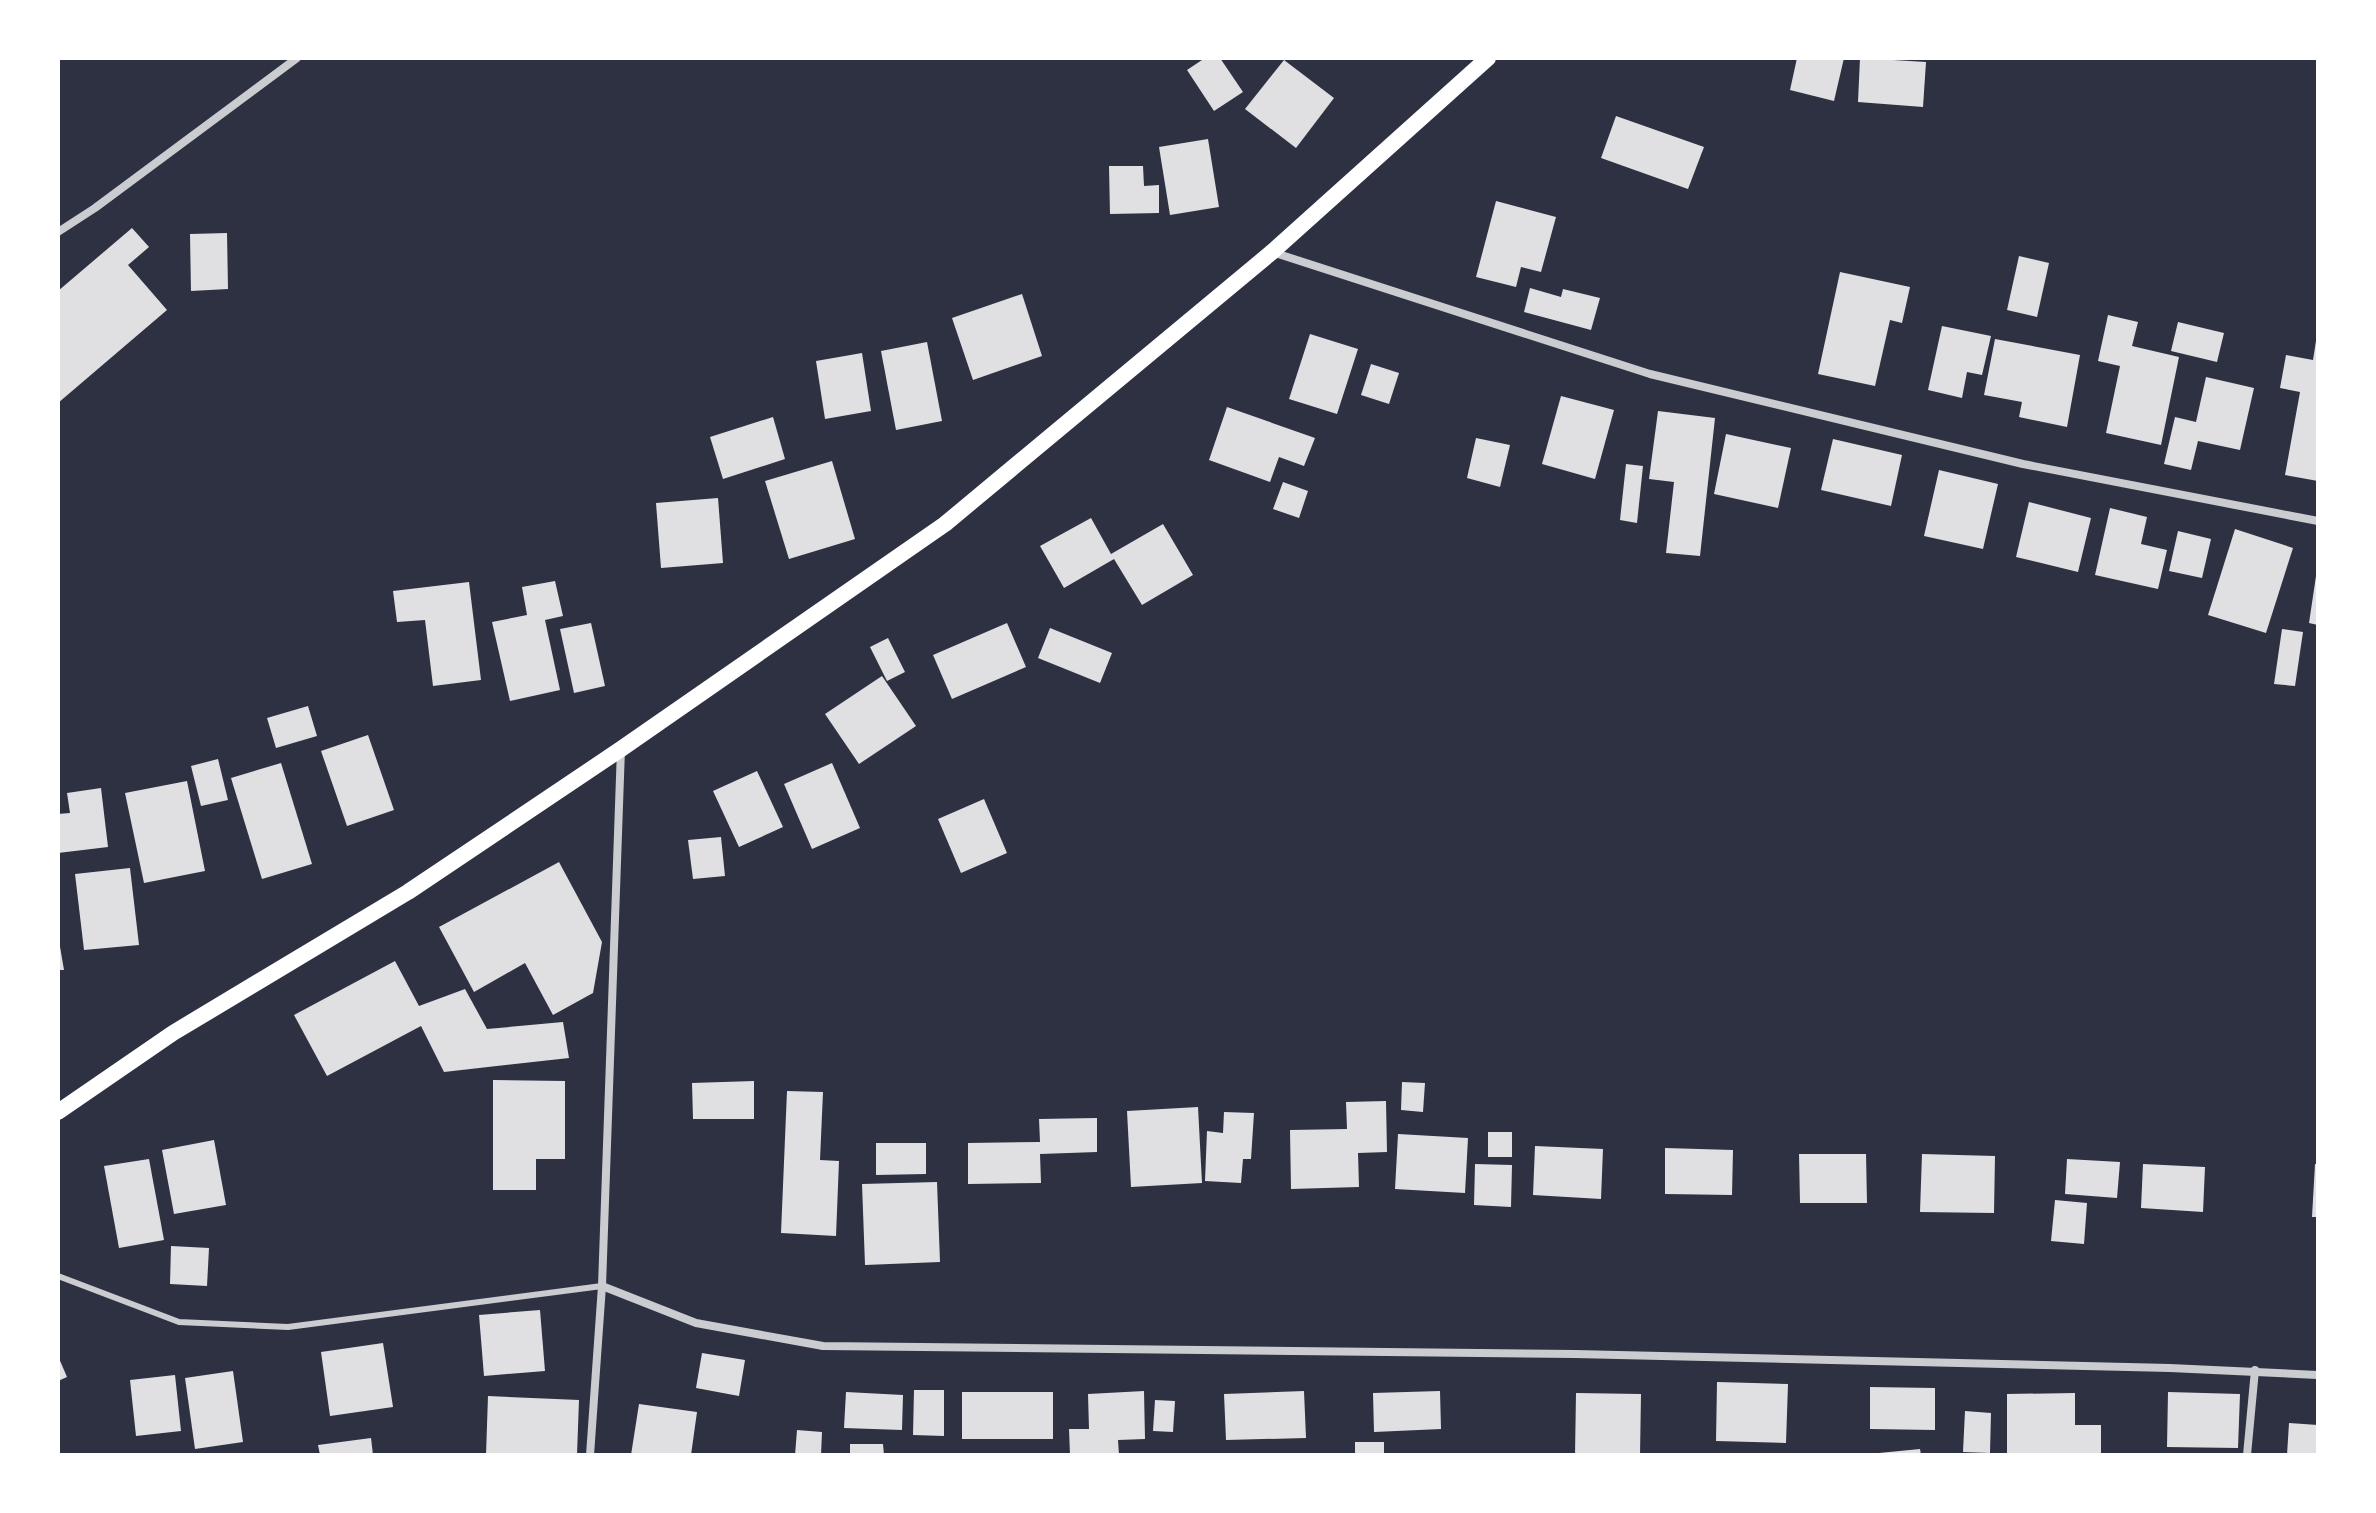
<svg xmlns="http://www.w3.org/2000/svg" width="2376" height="1513" font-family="'Source Sans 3',sans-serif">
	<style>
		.building { fill: #e0e0e3 }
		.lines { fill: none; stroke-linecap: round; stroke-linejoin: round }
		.service { stroke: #caccd0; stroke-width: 6 }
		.minor { stroke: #caccd0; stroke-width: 8 }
		.secondary { stroke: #fff; stroke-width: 16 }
	</style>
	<rect width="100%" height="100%" fill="#2d3142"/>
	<g class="building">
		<path d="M 1205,58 L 1220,58 L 1243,92 L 1214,111 L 1187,70 Z"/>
		<path d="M 1797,58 L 1844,58 L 1834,101 L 1790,90 Z"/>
		<path d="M 1860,58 L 1926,62 L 1923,107 L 1858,102 Z"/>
		<path d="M 1284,60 L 1334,98 L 1296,148 L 1245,109 Z"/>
		<path d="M 1616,116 L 1704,147 L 1688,189 L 1601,158 Z"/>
		<path d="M 1208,139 L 1219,207 L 1170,215 L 1159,147 Z"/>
		<path d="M 1109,166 L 1143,166 L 1144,186 L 1159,185 L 1159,213 L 1110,214 Z"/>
		<path d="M 1496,201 L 1556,217 L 1541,272 L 1521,267 L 1516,287 L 1476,277 Z"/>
		<path d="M 132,228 L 149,247 L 128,265 L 167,310 L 58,403 L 58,291 Z"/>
		<path d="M 227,233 L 228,289 L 191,291 L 190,234 Z"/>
		<path d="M 2019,256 L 2049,263 L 2037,317 L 2007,310 Z"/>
		<path d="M 1840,272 L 1910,287 L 1902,323 L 1890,320 L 1875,386 L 1818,374 Z"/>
		<path d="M 1530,288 L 1561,297 L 1563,289 L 1600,298 L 1591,330 L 1524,312 Z"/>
		<path d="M 1022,294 L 1042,356 L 973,380 L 952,318 Z"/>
		<path d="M 2108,315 L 2138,322 L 2132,346 L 2179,357 L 2161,445 L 2106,433 L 2120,366 L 2098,361 Z"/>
		<path d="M 2178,322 L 2224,333 L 2217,362 L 2171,351 Z"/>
		<path d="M 1942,326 L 1991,336 L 1982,375 L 1967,372 L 1962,398 L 1928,390 Z"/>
		<path d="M 1310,334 L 1358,349 L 1337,414 L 1289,399 Z"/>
		<path d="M 1995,339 L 2080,355 L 2067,427 L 2019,417 L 2022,402 L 1984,395 Z"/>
		<path d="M 2316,341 L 2318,341 L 2318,481 L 2285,475 L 2300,392 L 2280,388 L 2286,355 L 2313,360 Z"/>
		<path d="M 927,342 L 942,421 L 896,430 L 881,351 Z"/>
		<path d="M 862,353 L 871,411 L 825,419 L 816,361 Z"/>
		<path d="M 1371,364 L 1399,373 L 1389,404 L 1361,395 Z"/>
		<path d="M 2206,377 L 2254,388 L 2240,450 L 2198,441 L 2191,470 L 2164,464 L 2175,417 L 2196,422 Z"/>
		<path d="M 1561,396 L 1614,410 L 1595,479 L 1542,464 Z"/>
		<path d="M 1227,407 L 1315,438 L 1304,466 L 1279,457 L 1270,482 L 1209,460 Z"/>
		<path d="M 1658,411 L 1715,418 L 1700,556 L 1666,553 L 1674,482 L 1649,479 Z"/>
		<path d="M 773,417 L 785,459 L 723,479 L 710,437 Z"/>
		<path d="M 1726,434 L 1791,448 L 1778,508 L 1714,494 Z"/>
		<path d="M 1476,438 L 1510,445 L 1500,487 L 1467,478 Z"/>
		<path d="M 1833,439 L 1902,455 L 1891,506 L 1821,490 Z"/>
		<path d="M 832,461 L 855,539 L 789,559 L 765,481 Z"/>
		<path d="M 1626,464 L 1643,466 L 1637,523 L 1620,520 Z"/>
		<path d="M 1939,470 L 1998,484 L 1983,549 L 1924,536 Z"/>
		<path d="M 1283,482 L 1308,491 L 1299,518 L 1273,509 Z"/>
		<path d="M 718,498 L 723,563 L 661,568 L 656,503 Z"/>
		<path d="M 2029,502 L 2091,518 L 2078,572 L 2016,557 Z"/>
		<path d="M 2110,508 L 2147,517 L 2141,544 L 2167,550 L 2158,589 L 2095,575 Z"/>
		<path d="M 1091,518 L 1111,554 L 1163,524 L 1193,575 L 1142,605 L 1114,559 L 1064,588 L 1040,546 Z"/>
		<path d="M 2235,529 L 2293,548 L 2266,633 L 2208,615 Z"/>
		<path d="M 2178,531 L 2211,539 L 2202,578 L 2169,571 Z"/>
		<path d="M 2316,576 L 2318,576 L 2318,625 L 2309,623 Z"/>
		<path d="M 555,581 L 563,616 L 545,620 L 560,690 L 510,701 L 492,622 L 527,615 L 522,587 Z"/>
		<path d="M 469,582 L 481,680 L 433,686 L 425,620 L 397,622 L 393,591 Z"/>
		<path d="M 591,623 L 605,686 L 574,693 L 560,629 Z"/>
		<path d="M 1007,623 L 1026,667 L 952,699 L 933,655 Z"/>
		<path d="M 1050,628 L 1112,653 L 1100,683 L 1038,658 Z"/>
		<path d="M 2282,629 L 2303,632 L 2295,686 L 2274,684 Z"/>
		<path d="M 888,638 L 905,672 L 887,681 L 870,647 Z"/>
		<path d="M 882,676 L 916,726 L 859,764 L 825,714 Z"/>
		<path d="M 308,706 L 317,736 L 276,748 L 267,718 Z"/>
		<path d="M 368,735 L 394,810 L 347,826 L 321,751 Z"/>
		<path d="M 218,759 L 228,800 L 201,806 L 191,766 Z"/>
		<path d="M 281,763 L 312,864 L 262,879 L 231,778 Z"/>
		<path d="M 832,763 L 860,828 L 812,849 L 784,784 Z"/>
		<path d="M 757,771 L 783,827 L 739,847 L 713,791 Z"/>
		<path d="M 187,781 L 205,871 L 144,883 L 125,793 Z"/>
		<path d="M 101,788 L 108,847 L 58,853 L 58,814 L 70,813 L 67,793 Z"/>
		<path d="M 984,799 L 1007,853 L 961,873 L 938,819 Z"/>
		<path d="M 721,837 L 725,876 L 693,879 L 688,840 Z"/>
		<path d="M 559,862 L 602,942 L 593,993 L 553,1015 L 525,963 L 474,992 L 439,927 Z"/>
		<path d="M 130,868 L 139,945 L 84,950 L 75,874 Z"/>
		<path d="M 58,935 L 64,970 L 58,970 Z"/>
		<path d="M 395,961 L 419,1006 L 465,989 L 487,1029 L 563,1022 L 569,1058 L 444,1072 L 421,1026 L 327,1076 L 294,1015 Z"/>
		<path d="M 493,1080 L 565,1081 L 565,1159 L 536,1159 L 536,1190 L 493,1190 Z"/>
		<path d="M 754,1081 L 754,1119 L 693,1119 L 692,1083 Z"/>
		<path d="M 1402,1082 L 1425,1083 L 1423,1112 L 1401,1110 Z"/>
		<path d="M 787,1091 L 823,1092 L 820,1160 L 839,1161 L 836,1236 L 781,1233 Z"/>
		<path d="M 1386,1101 L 1387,1152 L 1358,1153 L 1359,1187 L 1291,1189 L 1290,1130 L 1347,1129 L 1346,1102 Z"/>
		<path d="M 1198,1107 L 1202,1183 L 1131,1187 L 1127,1111 Z"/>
		<path d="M 1224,1112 L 1254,1113 L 1251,1159 L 1243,1159 L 1241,1183 L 1205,1181 L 1207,1131 L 1223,1133 Z"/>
		<path d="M 1097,1118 L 1097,1152 L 1040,1154 L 1041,1183 L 968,1184 L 968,1143 L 1040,1142 L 1039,1119 Z"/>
		<rect x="1488" y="1132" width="24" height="25"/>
		<path d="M 1398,1134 L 1468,1138 L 1465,1193 L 1395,1189 Z"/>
		<path d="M 214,1140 L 226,1205 L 174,1214 L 162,1150 Z"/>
		<path d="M 876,1143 L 926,1143 L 926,1174 L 876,1175 Z"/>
		<path d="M 1535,1146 L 1603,1149 L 1601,1199 L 1533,1195 Z"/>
		<path d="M 1665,1148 L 1733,1150 L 1732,1195 L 1665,1194 Z"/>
		<path d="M 1799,1154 L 1866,1154 L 1867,1203 L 1800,1203 Z"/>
		<path d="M 1922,1154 L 1995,1156 L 1994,1213 L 1920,1212 Z"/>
		<path d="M 149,1159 L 164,1240 L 119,1248 L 104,1166 Z"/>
		<path d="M 2067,1159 L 2120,1162 L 2117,1198 L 2065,1194 Z"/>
		<path d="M 1475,1164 L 1512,1165 L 1511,1207 L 1474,1205 Z"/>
		<path d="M 2143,1164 L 2205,1167 L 2203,1212 L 2141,1208 Z"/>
		<path d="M 2315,1164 L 2318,1164 L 2318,1217 L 2312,1217 Z"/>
		<path d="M 937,1182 L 940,1262 L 865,1265 L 862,1184 Z"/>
		<path d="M 2055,1200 L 2087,1203 L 2084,1244 L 2051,1241 Z"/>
		<path d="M 171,1246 L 209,1248 L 207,1286 L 170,1284 Z"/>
		<path d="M 540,1310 L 545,1371 L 484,1376 L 479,1315 Z"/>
		<path d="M 383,1343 L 393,1407 L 330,1416 L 321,1352 Z"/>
		<path d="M 702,1353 L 745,1360 L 739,1396 L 696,1388 Z"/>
		<path d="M 58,1356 L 67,1377 L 58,1381 Z"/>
		<path d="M 233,1371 L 243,1442 L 195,1449 L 185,1378 Z"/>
		<path d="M 175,1375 L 181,1431 L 136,1436 L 130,1380 Z"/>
		<path d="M 1717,1382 L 1788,1384 L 1786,1443 L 1716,1441 Z"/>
		<path d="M 1870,1387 L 1935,1388 L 1935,1430 L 1870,1429 Z"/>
		<path d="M 914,1390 L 944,1390 L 944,1436 L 913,1435 Z"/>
		<path d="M 1144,1391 L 1145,1439 L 1118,1440 L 1119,1455 L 1070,1455 L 1069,1429 L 1089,1429 L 1088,1394 Z"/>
		<path d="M 1304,1391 L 1306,1438 L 1226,1440 L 1224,1394 Z"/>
		<path d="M 1440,1391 L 1441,1429 L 1374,1432 L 1373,1393 Z"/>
		<path d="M 846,1392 L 903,1395 L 902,1430 L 844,1428 Z"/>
		<rect x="962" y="1392" width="91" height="47"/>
		<path d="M 2168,1392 L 2240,1394 L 2238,1448 L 2167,1447 Z"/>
		<path d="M 1576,1393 L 1641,1394 L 1640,1455 L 1575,1455 Z"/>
		<path d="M 2075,1393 L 2075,1425 L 2101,1425 L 2101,1455 L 2007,1455 L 2007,1394 Z"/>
		<path d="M 488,1396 L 579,1400 L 577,1455 L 486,1455 Z"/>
		<path d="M 1155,1400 L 1175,1401 L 1173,1432 L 1153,1431 Z"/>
		<path d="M 639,1404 L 697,1412 L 691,1455 L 631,1455 Z"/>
		<path d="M 1965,1411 L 1991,1413 L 1990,1453 L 1963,1452 Z"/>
		<path d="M 2289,1423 L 2318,1425 L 2318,1455 L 2287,1455 Z"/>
		<path d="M 797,1430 L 822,1432 L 821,1455 L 795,1455 Z"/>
		<path d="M 371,1438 L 373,1455 L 320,1455 L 318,1445 Z"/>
		<rect x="1355" y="1442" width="29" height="13"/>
		<path d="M 850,1444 L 883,1444 L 884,1455 L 850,1455 Z"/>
		<path d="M 1920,1449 L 1921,1455 L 1879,1455 L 1879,1453 Z"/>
	</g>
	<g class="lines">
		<path class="service" d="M 58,1276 L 179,1322 L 288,1327 L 602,1286"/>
		<g class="minor">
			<path d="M 58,232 L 95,208 L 297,58"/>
			<path d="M 1272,252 L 1650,374 L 2023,464 L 2318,521"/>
			<path d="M 602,1286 L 696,1323 L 823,1346 L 1575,1354 L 2170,1368 L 2318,1375"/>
			<path d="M 590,1455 L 602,1286 L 621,749"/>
			<path d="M 2247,1455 L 2255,1370"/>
		</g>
		<path class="secondary" d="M 58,1112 L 173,1033 L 408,892 L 621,749 L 945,524 L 1272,252 L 1488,58"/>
	</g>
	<rect width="2376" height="1513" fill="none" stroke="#ffffff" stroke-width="120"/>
</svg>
